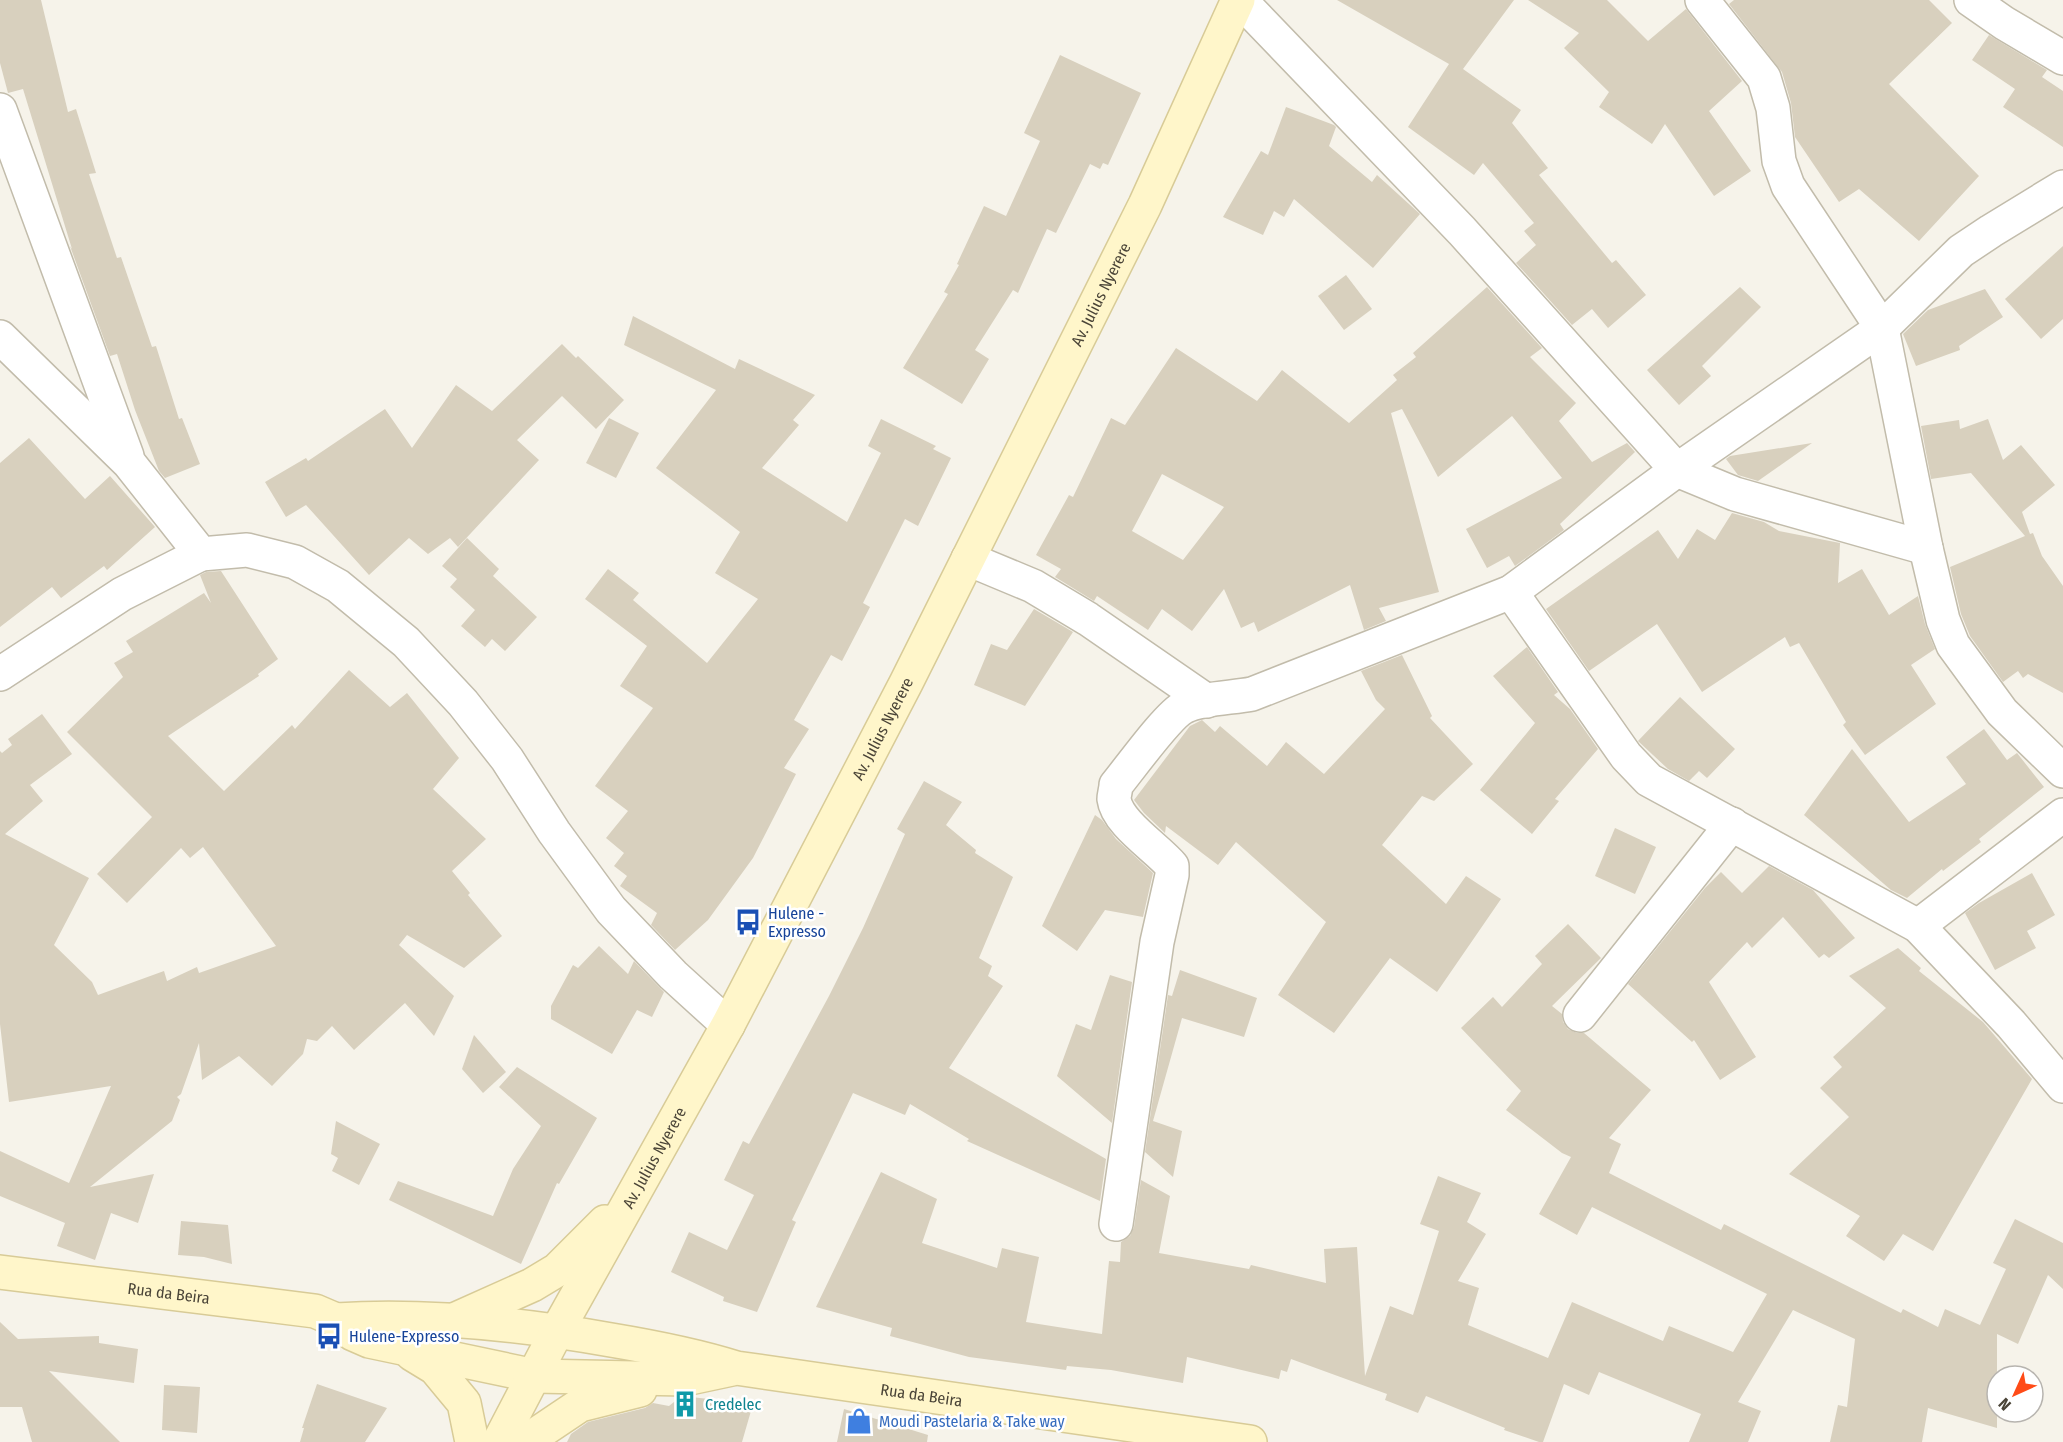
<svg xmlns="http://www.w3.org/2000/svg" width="2063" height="1442" font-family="'Fira Sans Condensed',sans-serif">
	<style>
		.building { fill: #d8d0be; fill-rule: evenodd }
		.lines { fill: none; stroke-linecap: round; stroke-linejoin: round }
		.minor-casing { stroke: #c2bcab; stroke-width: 36 }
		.secondary-casing { stroke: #d8cb97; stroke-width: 36 }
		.minor { stroke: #fff; stroke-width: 33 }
		.secondary { stroke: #fff6ca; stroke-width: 33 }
		.labels { text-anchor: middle; stroke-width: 5; stroke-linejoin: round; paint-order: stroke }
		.street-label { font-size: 16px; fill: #4a4437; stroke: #fff }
		.transit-label { font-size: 16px; fill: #164399; stroke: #fff; text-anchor: start }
		.culture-label { font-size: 16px; fill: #0d838f; stroke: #fff; text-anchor: start }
		.shop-label { font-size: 16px; fill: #366cbe; stroke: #fff; text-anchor: start }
	</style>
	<rect width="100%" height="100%" fill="#f6f3ea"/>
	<g class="building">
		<path d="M 0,0 L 41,0 L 68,112 L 76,109 L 96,173 L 89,174 L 117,258 L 121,257 L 152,347 L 156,346 L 179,419 L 182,418 L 200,464 L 165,478 L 159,471 L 135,410 L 117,354 L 110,356 L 70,246 L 72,249 L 23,89 L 8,93 L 0,63 Z"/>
		<path d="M 1337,0 L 1514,0 L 1463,69 L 1521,110 L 1512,123 L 1548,168 L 1539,175 L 1612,263 L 1616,260 L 1646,295 L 1608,328 L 1592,309 L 1572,325 L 1516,263 L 1536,245 L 1524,231 L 1534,223 L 1483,163 L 1474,175 L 1408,127 L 1449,64 Z"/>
		<path d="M 1528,0 L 1607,0 L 1648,41 L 1686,9 L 1742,81 L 1709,111 L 1751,171 L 1714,196 L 1665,124 L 1652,144 L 1599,107 L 1609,92 L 1564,48 L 1579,33 Z"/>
		<path d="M 1734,0 L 1929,0 L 1952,23 L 1889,84 L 1979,176 L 1919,241 L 1859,189 L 1839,202 L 1795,137 L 1791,103 L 1782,72 L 1729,4 Z"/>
		<path d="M 1989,35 L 2047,70 L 2042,77 L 2063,91 L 2063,147 L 2003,107 L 2015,89 L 1972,60 Z"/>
		<path d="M 1060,55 L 1141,93 L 1108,165 L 1103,163 L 1100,169 L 1090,164 L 1056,233 L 1047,229 L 1018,293 L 1013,290 L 975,350 L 989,359 L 962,404 L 903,368 L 948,294 L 944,292 L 959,265 L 957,264 L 984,206 L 1006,216 L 1040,141 L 1024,133 Z"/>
		<path d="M 1286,107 L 1334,125 L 1336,127 L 1329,146 L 1372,182 L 1377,175 L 1420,214 L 1373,268 L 1294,199 L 1284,217 L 1274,211 L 1263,235 L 1223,217 L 1261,151 L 1268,155 Z"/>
		<path d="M 2063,246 L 2063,319 L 2041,339 L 2005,299 Z"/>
		<path d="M 1346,275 L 1372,309 L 1344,330 L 1318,296 Z"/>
		<path d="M 1487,287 L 1542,348 L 1530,357 L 1576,403 L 1559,421 L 1592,462 L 1627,443 L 1635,452 L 1560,524 L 1564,530 L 1515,566 L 1509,556 L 1487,568 L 1466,529 L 1562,478 L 1512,416 L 1438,477 L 1402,409 L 1391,413 L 1439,592 L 1379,608 L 1386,621 L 1364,630 L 1350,585 L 1258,632 L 1254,622 L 1241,628 L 1224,589 L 1192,631 L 1162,609 L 1148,630 L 1097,596 L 1094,601 L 1055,577 L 1061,569 L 1036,555 L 1069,495 L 1073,497 L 1111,418 L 1125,425 L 1176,348 L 1257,401 L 1282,370 L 1349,423 L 1397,380 L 1393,375 L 1416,357 L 1413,353 ZM 1162,474 L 1224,507 L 1183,560 L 1132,531 Z"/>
		<path d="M 1740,287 L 1761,307 L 1702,366 L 1711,376 L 1679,405 L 1647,370 Z"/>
		<path d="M 1985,289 L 2003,317 L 1959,346 L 1960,350 L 1916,366 L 1903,334 L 1928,310 Z"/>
		<path d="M 633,316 L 735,369 L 739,359 L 815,395 L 793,420 L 799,425 L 762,468 L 847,522 L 881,453 L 868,446 L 881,419 L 936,446 L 933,449 L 951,458 L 918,526 L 905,519 L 863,603 L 870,607 L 842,661 L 831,655 L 794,720 L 809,729 L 784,768 L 796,774 L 753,858 L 708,920 L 675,950 L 651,925 L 657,913 L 620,886 L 627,876 L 614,866 L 624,853 L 606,838 L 628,811 L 595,786 L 653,708 L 620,686 L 647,646 L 585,599 L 608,569 L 639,593 L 633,600 L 707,663 L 758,599 L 715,573 L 740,532 L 656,468 L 716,390 L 624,345 Z"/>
		<path d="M 562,344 L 576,358 L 578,356 L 624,400 L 596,429 L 562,396 L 517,440 L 539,460 L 458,547 L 450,538 L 428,554 L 409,538 L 369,575 L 306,505 L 286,517 L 265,482 L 306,458 L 308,461 L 385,409 L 412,448 L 456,385 L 492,411 Z"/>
		<path d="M 609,418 L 639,433 L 616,478 L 586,463 Z"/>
		<path d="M 1988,419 L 2003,460 L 2021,445 L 2055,485 L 2022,512 L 2030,534 L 2033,533 L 2042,556 L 2063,586 L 2063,693 L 2028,674 L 2023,678 L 2018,671 L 2003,682 L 1970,636 L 1961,614 L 1950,567 L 2025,536 L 1971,473 L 1931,479 L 1921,426 L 1959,420 L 1960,429 Z"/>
		<path d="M 29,438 L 85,499 L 110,476 L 155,527 L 107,570 L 104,566 L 61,598 L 52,587 L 0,627 L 0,463 Z"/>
		<path d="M 1812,443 L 1758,481 L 1738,475 L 1726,459 L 1730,456 Z"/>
		<path d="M 1732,513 L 1764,522 L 1779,531 L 1840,543 L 1838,583 L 1862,569 L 1889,615 L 1918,596 L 1925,624 L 1935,649 L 1911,665 L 1936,704 L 1865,755 L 1843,725 L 1846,722 L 1799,643 L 1790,647 L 1785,637 L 1702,692 L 1657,624 L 1589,671 L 1546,609 L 1658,530 L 1678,559 L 1697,529 L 1715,540 Z"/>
		<path d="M 467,538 L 499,569 L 493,576 L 537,617 L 505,651 L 492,639 L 485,647 L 461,626 L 475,610 L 450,587 L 457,579 L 442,566 Z"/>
		<path d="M 221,571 L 278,659 L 258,674 L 259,676 L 168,736 L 224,791 L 292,725 L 295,729 L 349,670 L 390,707 L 407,693 L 459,758 L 433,789 L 486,839 L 452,871 L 470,893 L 468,895 L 502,936 L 464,968 L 407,935 L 399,945 L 454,996 L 434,1036 L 405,1003 L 354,1050 L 332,1026 L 317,1041 L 307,1039 L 303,1054 L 272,1086 L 239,1056 L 202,1080 L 199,1043 L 181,1094 L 177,1097 L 180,1100 L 172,1121 L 90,1187 L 154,1174 L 138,1223 L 111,1213 L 95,1260 L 57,1246 L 65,1223 L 0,1196 L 0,1151 L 69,1183 L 111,1086 L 9,1102 L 0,1024 L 0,751 L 2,753 L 12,745 L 8,739 L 42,714 L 72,754 L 30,785 L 43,801 L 5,834 L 89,878 L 54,945 L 92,982 L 98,995 L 164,971 L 167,981 L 197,967 L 199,973 L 276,946 L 203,847 L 190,858 L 181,848 L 127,903 L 97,874 L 152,817 L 67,732 L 123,677 L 114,663 L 133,652 L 126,641 L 204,593 L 211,603 L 200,575 L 206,572 Z"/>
		<path d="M 1034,609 L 1073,632 L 1025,706 L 974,685 L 991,644 L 1007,650 Z"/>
		<path d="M 1527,647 L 1558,692 L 1554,695 L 1570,709 L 1598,749 L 1555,799 L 1559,801 L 1532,834 L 1480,790 L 1535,723 L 1493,676 Z"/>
		<path d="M 1402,655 L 1432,716 L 1430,718 L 1473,764 L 1434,801 L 1422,796 L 1382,845 L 1446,904 L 1466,876 L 1501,899 L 1437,992 L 1390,958 L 1334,1033 L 1278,995 L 1326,922 L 1236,842 L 1218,865 L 1166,826 L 1165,833 L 1144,813 L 1134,800 L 1190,726 L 1202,720 L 1215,732 L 1220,726 L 1267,766 L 1286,742 L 1324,774 L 1385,709 L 1376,700 L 1361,671 Z"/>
		<path d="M 1680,697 L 1735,749 L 1707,778 L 1699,771 L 1689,781 L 1668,769 L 1638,741 Z"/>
		<path d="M 1984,729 L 2007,760 L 2017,753 L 2044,787 L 1979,839 L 1981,842 L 1943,871 L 1942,869 L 1907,898 L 1891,890 L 1804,815 L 1852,749 L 1909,822 L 1966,784 L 1946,757 Z"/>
		<path d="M 924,781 L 962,802 L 946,825 L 976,850 L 975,853 L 1013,877 L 979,958 L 992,966 L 988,976 L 1003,986 L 949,1068 L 1106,1159 L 1100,1201 L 967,1141 L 969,1139 L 910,1104 L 905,1115 L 853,1093 L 792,1220 L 796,1222 L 757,1312 L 723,1301 L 724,1297 L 671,1272 L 689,1232 L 727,1250 L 754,1195 L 724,1180 L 743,1141 L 749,1144 L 829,996 L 863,928 L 905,834 L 897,829 Z"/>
		<path d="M 1095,815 L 1102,820 L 1116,839 L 1153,873 L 1143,917 L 1105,910 L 1077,951 L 1042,926 Z"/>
		<path d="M 1615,828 L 1656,847 L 1635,894 L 1595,876 Z"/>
		<path d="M 1769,866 L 1813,890 L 1855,938 L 1829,958 L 1824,954 L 1819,958 L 1783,917 L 1752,948 L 1747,942 L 1709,982 L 1756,1057 L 1720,1080 L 1694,1040 L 1692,1042 L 1628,984 L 1705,888 L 1721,872 L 1742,893 Z"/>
		<path d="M 2032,873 L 2055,915 L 2027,931 L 2036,948 L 1995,970 L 1965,913 L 1979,903 Z"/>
		<path d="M 1568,924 L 1601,958 L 1552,1006 L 1562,1014 L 1563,1022 L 1568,1029 L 1577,1033 L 1584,1033 L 1651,1090 L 1609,1138 L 1621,1144 L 1609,1173 L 1721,1230 L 1724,1224 L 1901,1313 L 1903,1309 L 1938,1327 L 1945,1309 L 1980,1325 L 2006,1269 L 1993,1263 L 2015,1219 L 2063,1243 L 2063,1289 L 2048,1275 L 2018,1344 L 1997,1334 L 1997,1428 L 1928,1408 L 1922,1442 L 1830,1442 L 1838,1405 L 1847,1407 L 1855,1339 L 1793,1310 L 1738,1402 L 1761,1411 L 1748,1442 L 1689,1442 L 1701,1414 L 1599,1372 L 1589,1395 L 1564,1384 L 1543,1442 L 1539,1442 L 1504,1430 L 1505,1428 L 1426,1396 L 1418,1413 L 1385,1400 L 1387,1394 L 1291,1359 L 1287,1372 L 1281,1370 L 1279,1379 L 1187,1357 L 1183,1383 L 1111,1370 L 1067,1366 L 1066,1370 L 969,1357 L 890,1336 L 892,1328 L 816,1307 L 881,1172 L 937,1199 L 922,1243 L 997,1268 L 1002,1248 L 1039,1257 L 1026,1322 L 1102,1334 L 1109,1261 L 1120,1262 L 1121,1242 L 1130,1236 L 1134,1227 L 1141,1180 L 1170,1196 L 1159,1253 L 1249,1269 L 1251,1265 L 1326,1283 L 1324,1249 L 1357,1247 L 1365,1376 L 1390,1306 L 1413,1315 L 1439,1231 L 1420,1224 L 1438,1176 L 1481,1193 L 1467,1222 L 1486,1234 L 1458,1281 L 1479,1288 L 1468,1325 L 1548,1358 L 1572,1302 L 1663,1341 L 1669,1326 L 1733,1352 L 1767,1294 L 1592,1207 L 1577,1235 L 1539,1214 L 1571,1157 L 1562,1153 L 1506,1110 L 1521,1091 L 1461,1028 L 1493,997 L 1502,1007 L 1542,964 L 1535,956 Z"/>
		<path d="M 599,946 L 628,974 L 634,961 L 664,992 L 652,1017 L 637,1010 L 612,1054 L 551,1019 L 551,1006 L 573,965 L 578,968 Z"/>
		<path d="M 1898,948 L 1921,968 L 1919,971 L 1983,1022 L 2032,1079 L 1933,1251 L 1903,1234 L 1884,1261 L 1846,1236 L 1860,1216 L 1789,1174 L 1849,1117 L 1820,1088 L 1842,1067 L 1833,1057 L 1886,1008 L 1849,976 Z"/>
		<path d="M 1180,970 L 1257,998 L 1244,1037 L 1182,1018 L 1153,1121 L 1182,1131 L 1173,1177 L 1145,1152 L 1168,995 L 1172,996 Z"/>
		<path d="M 1110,975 L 1132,982 L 1112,1123 L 1057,1076 L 1076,1024 L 1091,1030 Z"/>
		<path d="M 474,1035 L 506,1072 L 483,1093 L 462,1069 Z"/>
		<path d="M 517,1067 L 597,1118 L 559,1184 L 557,1183 L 521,1264 L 389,1200 L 398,1181 L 493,1216 L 513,1169 L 541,1126 L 499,1087 Z"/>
		<path d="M 336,1121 L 380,1144 L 359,1185 L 332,1171 L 338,1158 L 331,1154 Z"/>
		<path d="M 181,1221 L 228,1225 L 232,1264 L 204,1257 L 178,1255 Z"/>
		<path d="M 0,1322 L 18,1339 L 99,1336 L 99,1343 L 138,1349 L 134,1383 L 49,1371 L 120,1442 L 32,1442 L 22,1407 L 0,1407 Z"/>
		<path d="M 317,1384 L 387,1408 L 365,1442 L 300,1442 L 304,1428 L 302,1428 Z"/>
		<path d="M 164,1385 L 200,1387 L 197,1433 L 162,1430 Z"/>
		<path d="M 691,1397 L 753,1404 L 742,1442 L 567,1442 L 571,1434 L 588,1422 L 645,1408 L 653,1403 L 669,1406 L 679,1398 Z"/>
		<path d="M 844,1409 L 928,1435 L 927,1442 L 837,1442 Z"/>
	</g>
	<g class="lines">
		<g class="minor-casing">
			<g id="minor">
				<path d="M 1240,0 L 1462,231 L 1677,470 L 1735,494 L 1926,548"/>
				<path d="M 1702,0 L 1764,78 L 1773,108 L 1779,161 L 1788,186 L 1882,328 L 1926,548 L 1943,620 L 1953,645 L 2002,712 L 2063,771"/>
				<path d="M 1971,0 L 2004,23 L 2063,58"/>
				<path d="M 0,110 L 127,456"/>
				<path d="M 0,337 L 129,463 L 201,554 L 247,550 L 295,562 L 338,586 L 406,642 L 463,703 L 507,759 L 554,832 L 611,910 L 673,975 L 728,1025"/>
				<path d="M 968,559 L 1033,586 L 1088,619 L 1207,701"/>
				<path d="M 1511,592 L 1626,756 L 1649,780 L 1918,926 L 2011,1024 L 2063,1086"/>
				<path d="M 0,674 L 122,594 L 201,554"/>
				<path d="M 1918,926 L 2063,815"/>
				<path d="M 1580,1015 L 1732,824"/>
				<path d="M 1116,1224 L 1157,942 L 1172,875 L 1172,866 C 1157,848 1117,823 1114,799 C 1114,795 1116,789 1116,785 C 1130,768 1168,715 1184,707 C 1201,698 1232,698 1252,694 L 1511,592 L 1677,470 L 1882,328 L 1961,251 L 1991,231 L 2063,187"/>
			</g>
		</g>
		<g class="secondary-casing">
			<g id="secondary">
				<path id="s1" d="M 0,1272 L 315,1311 L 336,1320 L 353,1334 L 369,1341 L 535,1376 L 685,1379 L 732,1369"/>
				<path id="s2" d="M 336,1320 C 428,1314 520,1324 611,1340 C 653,1347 695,1355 736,1368 L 1250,1442"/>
				<path d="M 454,1320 L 532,1285 L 557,1270 L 605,1222"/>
				<path d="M 412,1354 L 435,1368 L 464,1403 L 472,1442"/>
				<path id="s3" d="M 499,1442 L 557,1331 L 728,1025 L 906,683 L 1145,205 L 1238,0"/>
				<path d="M 525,1442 L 580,1405 L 640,1390"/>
			</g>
		</g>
		<use href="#minor" class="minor"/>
		<use href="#secondary" class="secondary"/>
	</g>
	<defs>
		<g id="bus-bare" transform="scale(2.07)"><path d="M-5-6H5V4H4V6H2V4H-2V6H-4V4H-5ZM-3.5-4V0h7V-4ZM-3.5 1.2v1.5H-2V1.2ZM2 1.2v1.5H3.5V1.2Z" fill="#1a4fb4" stroke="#fff" stroke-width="2.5" paint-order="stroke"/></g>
		<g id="building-bare" transform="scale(2.07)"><path d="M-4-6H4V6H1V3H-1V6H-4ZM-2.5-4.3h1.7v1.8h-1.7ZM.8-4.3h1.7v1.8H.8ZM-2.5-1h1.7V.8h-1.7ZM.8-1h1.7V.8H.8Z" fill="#0f9aa8" stroke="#fff" stroke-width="2.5" paint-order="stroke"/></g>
		<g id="shop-bare" transform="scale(2.07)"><path d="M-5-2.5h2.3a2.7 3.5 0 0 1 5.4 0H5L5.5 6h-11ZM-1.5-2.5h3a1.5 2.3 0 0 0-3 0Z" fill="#3f7fe0" stroke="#fff" stroke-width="2.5" paint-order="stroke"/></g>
	</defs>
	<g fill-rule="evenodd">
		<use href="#bus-bare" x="748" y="922"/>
		<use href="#bus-bare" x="329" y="1336"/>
		<use href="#building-bare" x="685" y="1404"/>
		<use href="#shop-bare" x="859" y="1421"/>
	</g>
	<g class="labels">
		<g class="street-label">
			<text dy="6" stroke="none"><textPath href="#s3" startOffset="1296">Av. Julius Nyerere</textPath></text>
			<text dy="6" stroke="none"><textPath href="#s3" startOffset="810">Av. Julius Nyerere</textPath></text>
			<text dy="6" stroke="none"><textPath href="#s3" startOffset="324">Av. Julius Nyerere</textPath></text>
			<text dy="6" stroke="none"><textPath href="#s1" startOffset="170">Rua da Beira</textPath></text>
			<text dy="6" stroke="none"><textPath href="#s2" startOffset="592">Rua da Beira</textPath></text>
		</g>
		<g class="transit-label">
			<text x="768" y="919">Hulene -<tspan x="768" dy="18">Expresso</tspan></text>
			<text x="349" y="1342">Hulene-Expresso</text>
		</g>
		<g class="culture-label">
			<text x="705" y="1410">Credelec</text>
		</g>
		<g class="shop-label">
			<text x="879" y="1427">Moudi Pastelaria &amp; Take way</text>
		</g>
	</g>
	<g transform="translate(2015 1394) rotate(225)"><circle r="28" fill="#ffffff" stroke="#b7b4af" stroke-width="1.5"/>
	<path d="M0-4.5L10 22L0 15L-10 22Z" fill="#ff4b17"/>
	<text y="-9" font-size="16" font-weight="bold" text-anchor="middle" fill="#4a4437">N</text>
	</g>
</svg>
